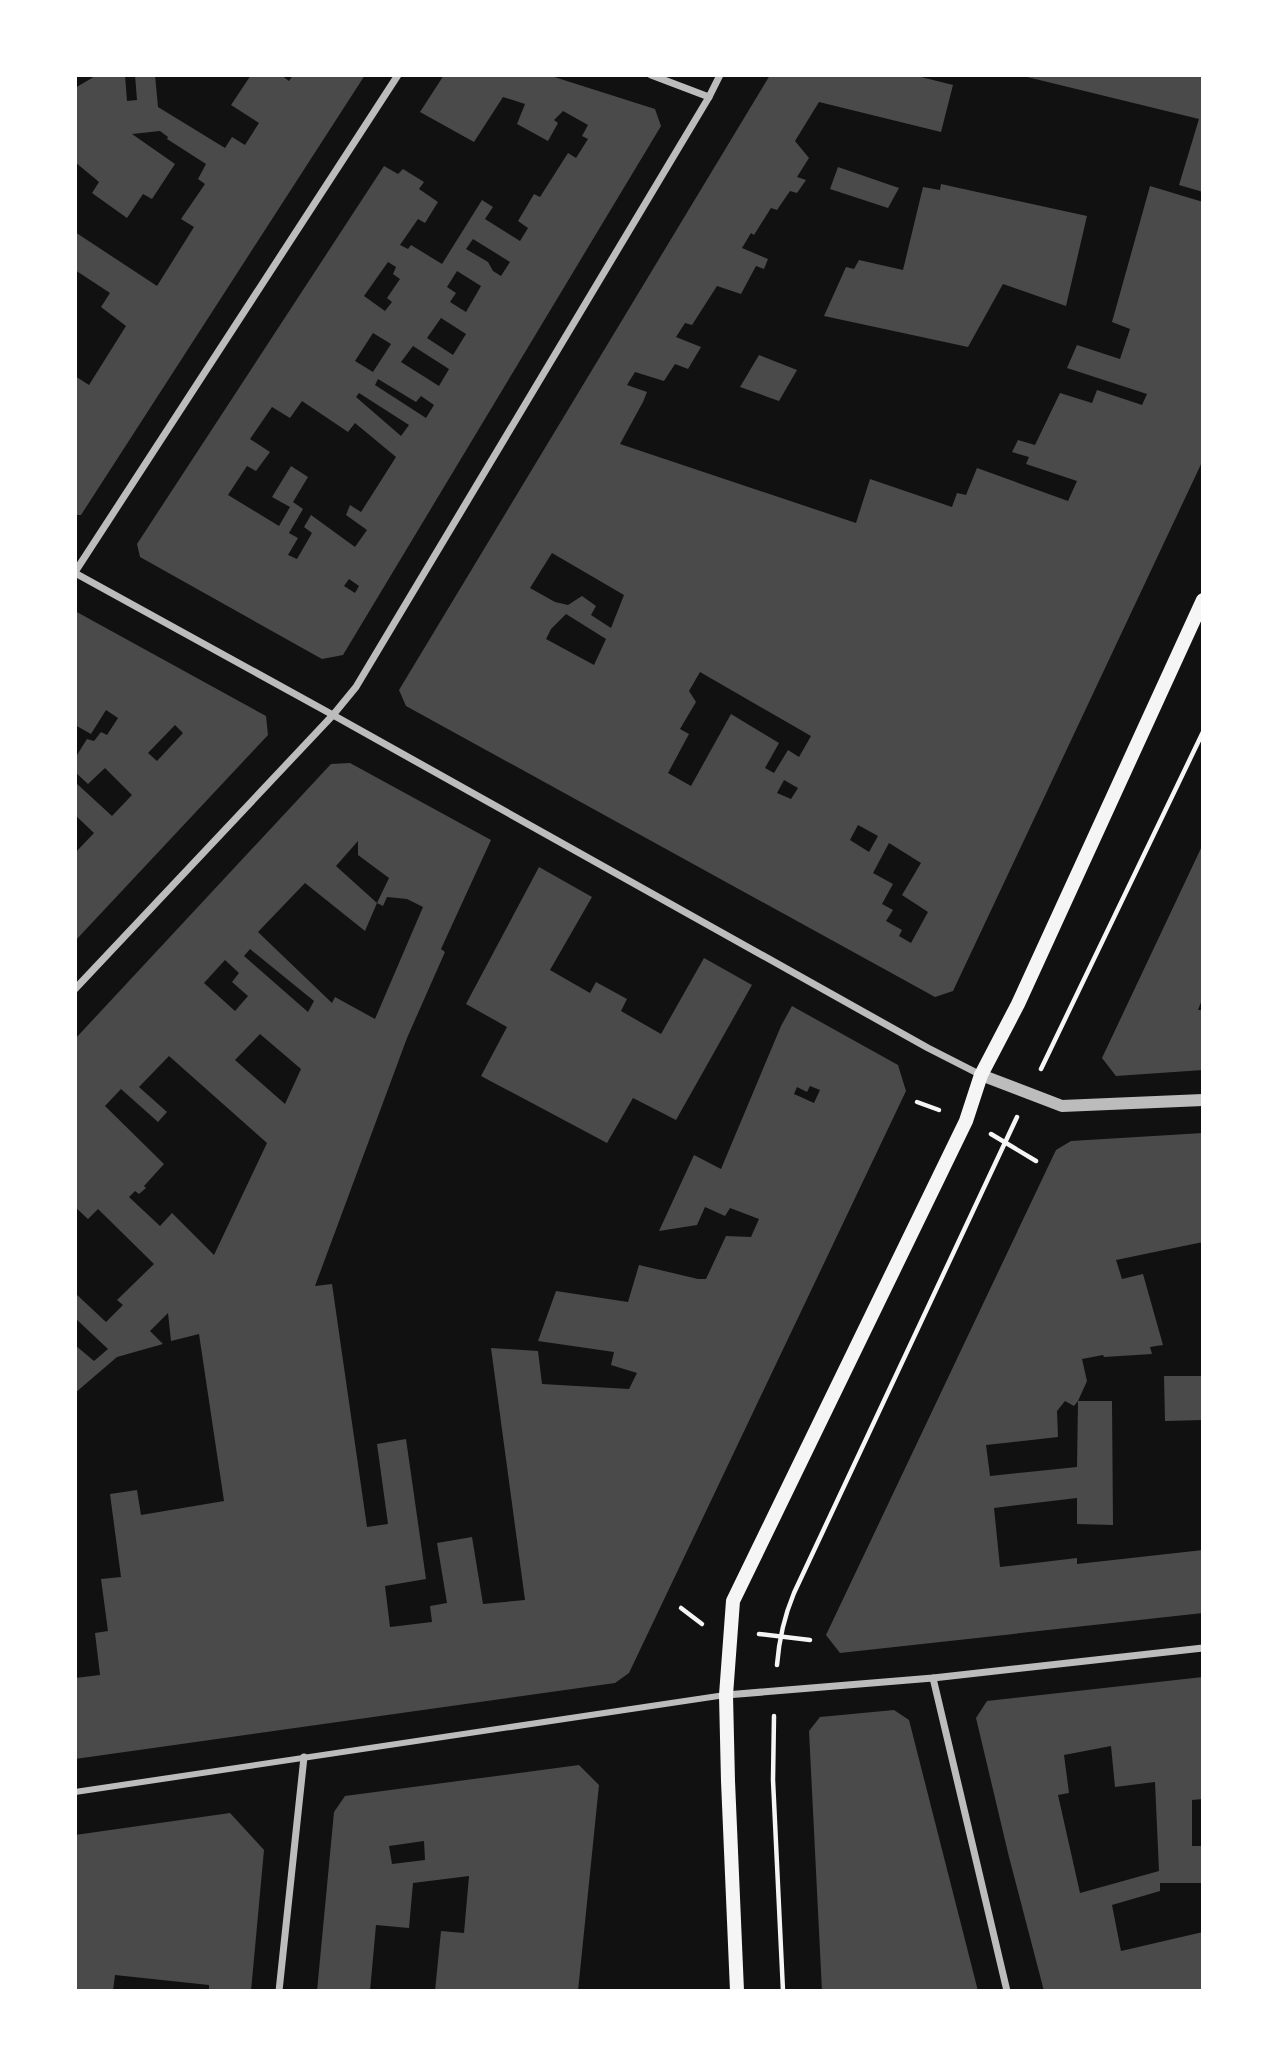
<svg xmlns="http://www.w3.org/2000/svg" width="1278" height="2066" font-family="'Titillium Web',sans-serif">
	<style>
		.building { fill: #4a4a4a; fill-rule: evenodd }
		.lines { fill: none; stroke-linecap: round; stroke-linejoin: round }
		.path { stroke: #f5f5f5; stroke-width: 4.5 }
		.pedestrian { stroke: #bcbcbc; stroke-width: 6 }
		.minor { stroke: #bcbcbc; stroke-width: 7 }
		.tertiary { stroke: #bcbcbc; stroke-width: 12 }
		.secondary { stroke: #f5f5f5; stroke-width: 14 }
	</style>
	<rect width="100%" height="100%" fill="#111"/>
	<g class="building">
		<path d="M 97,75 L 125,75 L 127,101 L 137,100 L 135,75 L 155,75 L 158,107 L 225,148 L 232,137 L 245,145 L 259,123 L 231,105 L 251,75 L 281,75 L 289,81 L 293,75 L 365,75 L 81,515 L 75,515 L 75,376 L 89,385 L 126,326 L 101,307 L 110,293 L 75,270 L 75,232 L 157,286 L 194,227 L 181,219 L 205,184 L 198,179 L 206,164 L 167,139 L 168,137 L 160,131 L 132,134 L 175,164 L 152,199 L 143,194 L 127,218 L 92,193 L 99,182 L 75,162 L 75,88 Z"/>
		<path d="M 444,75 L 548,75 L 655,109 L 661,126 L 343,655 L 322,659 L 140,557 L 137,544 L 384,166 L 398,174 L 403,169 L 424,182 L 419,189 L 438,202 L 425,223 L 418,219 L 400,245 L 408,249 L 411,245 L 442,264 L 482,200 L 493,207 L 485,219 L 520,241 L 528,228 L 518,221 L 534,194 L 540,197 L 568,153 L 576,158 L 588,139 L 582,136 L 588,125 L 563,111 L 554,120 L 558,123 L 548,141 L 517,124 L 525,104 L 503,97 L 474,142 L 420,112 ZM 473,239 L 510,262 L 501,276 L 493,271 L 488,262 L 466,249 ZM 388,262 L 396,267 L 393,274 L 400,279 L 387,298 L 392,302 L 385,311 L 364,296 ZM 457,271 L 481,286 L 466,312 L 450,302 L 456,293 L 447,287 ZM 441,318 L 466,334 L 453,355 L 427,338 ZM 373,333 L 391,344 L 373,372 L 355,361 ZM 413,346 L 449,369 L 439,386 L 401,362 ZM 378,379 L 416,402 L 421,396 L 434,405 L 426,418 L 375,385 ZM 359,393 L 409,425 L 401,436 L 356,397 ZM 302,401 L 348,432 L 355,423 L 396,457 L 361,512 L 350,505 L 346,515 L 367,530 L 355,547 L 311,515 L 304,527 L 312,533 L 297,559 L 288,555 L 298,538 L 289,533 L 303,509 L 293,502 L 308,477 L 291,466 L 272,497 L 290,507 L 279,526 L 228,495 L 247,466 L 256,471 L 270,452 L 250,439 L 272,407 L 290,418 ZM 349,579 L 359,586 L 355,593 L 344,586 Z"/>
		<path d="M 770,75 L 913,75 L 953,85 L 941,132 L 819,102 L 795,141 L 809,158 L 797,177 L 806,180 L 797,193 L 790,191 L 777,210 L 771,208 L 754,235 L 751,233 L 742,248 L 768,259 L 764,269 L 756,266 L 741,294 L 717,286 L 692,325 L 685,323 L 676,337 L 701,347 L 688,369 L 675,364 L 664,381 L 635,372 L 627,385 L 647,392 L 643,402 L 620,444 L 856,523 L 870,479 L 952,507 L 957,493 L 966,495 L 977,468 L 1068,501 L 1077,481 L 1026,464 L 1029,457 L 1012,452 L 1018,440 L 1035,445 L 1060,393 L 1092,403 L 1097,390 L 1142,405 L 1147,394 L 1067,368 L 1077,345 L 1120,359 L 1130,329 L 1112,322 L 1150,186 L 1203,202 L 1203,460 L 953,991 L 935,997 L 406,706 L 399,690 ZM 552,553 L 624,595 L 611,628 L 591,615 L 596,606 L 582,596 L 568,605 L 555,602 L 530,588 ZM 566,614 L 606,639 L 594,665 L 546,639 L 551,629 ZM 700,672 L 811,736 L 799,757 L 788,750 L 774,773 L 765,768 L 779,743 L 731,714 L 691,786 L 668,773 L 689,734 L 680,729 L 696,702 L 689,691 ZM 784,780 L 798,788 L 791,799 L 777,793 ZM 858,825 L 878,836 L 869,852 L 850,840 ZM 889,843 L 921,863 L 902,895 L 928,912 L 911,943 L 899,936 L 902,930 L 886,921 L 893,910 L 882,904 L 893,884 L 873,873 Z"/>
		<path d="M 1019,75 L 1203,75 L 1203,192 L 1179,185 L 1199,119 Z"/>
		<path d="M 838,167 L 899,188 L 888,208 L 830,189 Z"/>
		<path d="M 941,184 L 1087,216 L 1066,306 L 1003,284 L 968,347 L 824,316 L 846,267 L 854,269 L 859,260 L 903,270 L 923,187 L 940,190 Z"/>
		<path d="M 759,355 L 797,370 L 779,401 L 740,387 Z"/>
		<path d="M 75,611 L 266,716 L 268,735 L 75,941 L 75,853 L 94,833 L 75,815 L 75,782 L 112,816 L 132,795 L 105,768 L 88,784 L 75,772 L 75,754 L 77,755 L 87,739 L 94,741 L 101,732 L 107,735 L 118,718 L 106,710 L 91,734 L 75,725 ZM 175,725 L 183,733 L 157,761 L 148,753 Z"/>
		<path d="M 350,763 L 491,840 L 441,949 L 445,952 L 407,1038 L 315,1286 L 332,1284 L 367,1527 L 388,1524 L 377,1444 L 406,1439 L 426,1579 L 385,1586 L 390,1627 L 432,1622 L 430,1606 L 447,1603 L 437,1543 L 472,1537 L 483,1604 L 525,1600 L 491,1348 L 538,1351 L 542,1384 L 629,1389 L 637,1373 L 611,1365 L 614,1352 L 538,1341 L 556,1291 L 628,1302 L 639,1265 L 698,1279 L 706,1279 L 726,1236 L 751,1237 L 759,1219 L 730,1208 L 725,1216 L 705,1207 L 697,1225 L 659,1231 L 694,1155 L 721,1169 L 781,1026 L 792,1006 L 898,1065 L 906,1091 L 629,1673 L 615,1683 L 75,1759 L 75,1678 L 100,1675 L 95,1633 L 108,1631 L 101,1579 L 121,1577 L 110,1494 L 137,1490 L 141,1515 L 224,1501 L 199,1334 L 171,1341 L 168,1313 L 150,1331 L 163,1344 L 117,1357 L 75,1393 L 75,1345 L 94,1361 L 108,1349 L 75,1318 L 75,1293 L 106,1322 L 123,1305 L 117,1300 L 154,1264 L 98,1209 L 88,1219 L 75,1207 L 75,1039 L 331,764 ZM 358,841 L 358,855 L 389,878 L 377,903 L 383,906 L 387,897 L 407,899 L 423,907 L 375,1019 L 335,997 L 332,1003 L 258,932 L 305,883 L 365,931 L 377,903 L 336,866 ZM 250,949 L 314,1001 L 308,1012 L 244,956 ZM 225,960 L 239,973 L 232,982 L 248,996 L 235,1011 L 204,983 ZM 260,1034 L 301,1069 L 285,1104 L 235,1060 ZM 169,1056 L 267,1143 L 214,1255 L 172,1213 L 160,1226 L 129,1197 L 135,1191 L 139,1194 L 146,1188 L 144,1186 L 164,1164 L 105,1106 L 121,1089 L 158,1122 L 167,1112 L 139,1087 ZM 810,1086 L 820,1090 L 814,1103 L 794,1094 L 797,1087 L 807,1092 Z"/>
		<path d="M 1203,844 L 1203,997 L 1198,1010 L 1203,1010 L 1203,1070 L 1116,1076 L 1102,1058 Z"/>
		<path d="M 539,867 L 592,897 L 550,970 L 590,993 L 596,982 L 627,999 L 621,1011 L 661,1034 L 704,958 L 752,985 L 676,1120 L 633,1098 L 607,1143 L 481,1076 L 507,1027 L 466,1004 Z"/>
		<path d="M 1203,1133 L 1203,1242 L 1116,1260 L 1122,1279 L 1143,1274 L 1163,1345 L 1150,1347 L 1152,1354 L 1104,1357 L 1103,1355 L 1082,1359 L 1087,1381 L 1078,1401 L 1112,1401 L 1113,1525 L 1077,1524 L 1077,1498 L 994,1508 L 1000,1567 L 1077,1558 L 1077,1564 L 1203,1550 L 1203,1613 L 840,1653 L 826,1635 L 1056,1150 L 1071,1141 ZM 1065,1401 L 1074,1406 L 1078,1401 L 1077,1467 L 990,1476 L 986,1445 L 1058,1437 L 1057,1411 Z"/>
		<path d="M 1164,1376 L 1203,1376 L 1203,1420 L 1165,1421 Z"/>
		<path d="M 1203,1677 L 1203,1799 L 1192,1800 L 1192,1846 L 1203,1846 L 1203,1883 L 1160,1883 L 1160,1891 L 1112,1905 L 1121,1951 L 1203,1932 L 1203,1991 L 1044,1991 L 1009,1857 L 976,1718 L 987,1701 ZM 1111,1746 L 1115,1787 L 1155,1782 L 1159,1871 L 1080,1893 L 1058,1795 L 1069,1793 L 1064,1755 Z"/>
		<path d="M 894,1710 L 909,1720 L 978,1991 L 822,1991 L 809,1731 L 820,1717 Z"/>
		<path d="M 579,1765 L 599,1785 L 578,1991 L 435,1991 L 441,1931 L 464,1933 L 469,1876 L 413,1883 L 409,1928 L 376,1925 L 370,1991 L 317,1991 L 334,1812 L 345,1796 ZM 424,1841 L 425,1860 L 392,1864 L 389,1846 Z"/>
		<path d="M 230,1813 L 264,1850 L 251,1991 L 209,1991 L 209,1985 L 115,1975 L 113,1991 L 75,1991 L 75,1835 Z"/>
	</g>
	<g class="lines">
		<g class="path">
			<path d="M 1041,1069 L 1203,732"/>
			<path d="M 917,1102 L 939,1110"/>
			<path d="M 991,1134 L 1036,1161"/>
			<path d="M 681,1608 L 702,1624"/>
			<path d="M 759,1634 L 810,1640"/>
			<path d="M 777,1665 C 779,1639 784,1617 794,1593 L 1017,1117"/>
			<path d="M 774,1716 L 773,1780 L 783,1991"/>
		</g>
		<path class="pedestrian" d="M 75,1792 L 725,1695"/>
		<g class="minor">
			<path d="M 651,75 L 709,97"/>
			<path d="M 75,572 L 398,75"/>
			<path d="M 75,573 L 333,715 L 928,1048 L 981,1075"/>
			<path d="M 75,989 L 333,715 L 356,687 L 709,97 L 720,75"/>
			<path d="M 933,1678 L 1007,1991"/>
			<path d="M 726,1695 L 933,1678 L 1203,1648"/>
			<path d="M 279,1991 L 304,1757"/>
		</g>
		<path class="tertiary" d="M 981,1075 L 1062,1106 L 1203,1100"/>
		<path class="secondary" d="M 737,1991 L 728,1781 L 726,1695 L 733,1601 L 966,1121 L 981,1075 L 1018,1004 L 1203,600"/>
	</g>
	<rect width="1278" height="2066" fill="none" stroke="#ffffff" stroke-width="154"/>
</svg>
